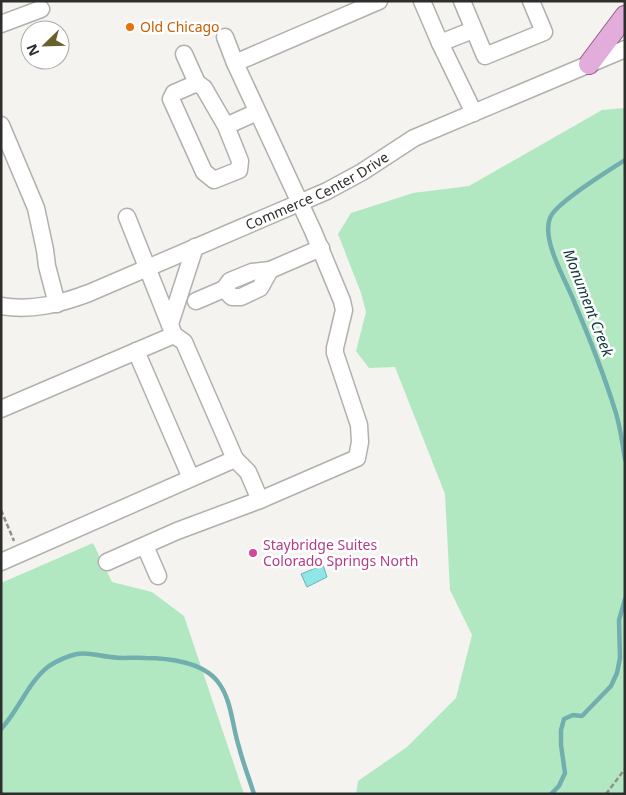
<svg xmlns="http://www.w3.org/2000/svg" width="626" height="795" font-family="'Noto Sans',sans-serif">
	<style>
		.green { fill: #b2e8c1 }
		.water { fill: #8ee6e7; stroke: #71afaf }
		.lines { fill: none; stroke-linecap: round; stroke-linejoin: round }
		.stream { stroke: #71afaf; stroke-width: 4.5 }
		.minor-casing { stroke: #b1b0ad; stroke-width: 19 }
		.major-casing { stroke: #975d8e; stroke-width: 22 }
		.path { stroke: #908f8d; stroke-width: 2.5; stroke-dasharray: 5 2.5; stroke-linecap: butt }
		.minor { stroke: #fff; stroke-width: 16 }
		.major { stroke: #e2addb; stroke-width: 20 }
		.food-dot { fill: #e8710a; stroke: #fff; stroke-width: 2 }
		.hotel-dot { fill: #d1479c; stroke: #fff; stroke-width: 2 }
		.labels { text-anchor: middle; stroke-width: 5; stroke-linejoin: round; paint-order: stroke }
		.food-label { font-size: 14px; fill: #c56008; stroke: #fff; text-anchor: start }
		.street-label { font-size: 14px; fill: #2e2e2d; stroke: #fff }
		.hotel-label { font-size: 14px; fill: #b23c85; stroke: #fff; text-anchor: start }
		.water-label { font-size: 15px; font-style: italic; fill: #103a3b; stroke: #fff }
	</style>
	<rect width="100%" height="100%" fill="#f4f3ef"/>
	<g class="green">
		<path d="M 625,108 L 625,794 L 356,794 L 358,781 L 407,747 L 456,698 L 472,635 L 450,590 L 445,494 L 395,367 L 369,368 L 356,351 L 366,312 L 361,293 L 338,234 L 351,213 L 413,193 L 469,186 L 602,110 Z"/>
		<path d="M 93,543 L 112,582 L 152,592 L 184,616 L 244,794 L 1,794 L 1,583 Z"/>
	</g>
	<path class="water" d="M 323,565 L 327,577 L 307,587 L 301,574 Z"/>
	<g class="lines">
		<g class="stream">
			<path d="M 625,160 C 610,170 555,203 550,218 C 541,241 567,282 575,304 C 589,337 603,372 614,407 C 620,423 622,442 625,459"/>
			<path d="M 1,729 C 19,710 28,682 49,666 C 57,661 67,656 77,654 C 88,652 99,656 111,657 C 122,659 134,657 145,658 C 168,658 203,662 218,682 C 232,700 232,726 239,747 C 243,763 249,778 254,794"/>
			<path d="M 551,794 L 559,786 L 565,773 L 561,745 L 561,730 L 564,719 L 573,715 L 582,716 L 611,686 L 617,673 L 620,658 L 619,620 L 625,599"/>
		</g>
		<g class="minor-casing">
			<g id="minor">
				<path d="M 422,1 L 440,43 L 474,113"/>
				<path d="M 462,1 L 485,56 L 544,32 L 531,1"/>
				<path d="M 1,24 L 41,9"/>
				<path d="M 225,37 L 235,63"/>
				<path d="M 440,43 L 473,30"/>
				<path d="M 184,54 L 197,83"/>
				<path d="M 1,125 L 36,208 L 45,250 L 47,266 L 57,304"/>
				<path d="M 226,126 L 204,88 L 197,83 L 174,93 L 171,99 L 204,172 L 214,180 L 239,170 L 240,161 L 226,126 L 257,112"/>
				<path d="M 224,289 L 232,297 L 241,297 L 260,288 L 270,270"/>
				<path d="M 196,301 L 224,289 L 230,281 L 252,272 L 270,270 L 321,248"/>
				<path id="s1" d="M 1,306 C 32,311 60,304 89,293 L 327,191 L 362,172 L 414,138 L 625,49"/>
				<path d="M 170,324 L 195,247"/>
				<path d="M 136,351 L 191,478"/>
				<path d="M 1,409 L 174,335 L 127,217"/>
				<path d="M 235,459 L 248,472 L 260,500"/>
				<path d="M 145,546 L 158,576"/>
				<path d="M 1,562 L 235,459 L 184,342 L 174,335"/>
				<path d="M 107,562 L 177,531 L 260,500 L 357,458 L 360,442 L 359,425 L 335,353 L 335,348 L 344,310 L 342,301 L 313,231 L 235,63 L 379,1"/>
			</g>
		</g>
		<g class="major-casing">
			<path id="major" d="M 589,64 L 625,16"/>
		</g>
		<g class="path">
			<path d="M 1,510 L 14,541"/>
			<path d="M 606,794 L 625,769"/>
		</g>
		<use href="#minor" class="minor"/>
		<use href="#major" class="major"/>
	</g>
	<circle class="food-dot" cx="130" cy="27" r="5"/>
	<circle class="hotel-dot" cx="253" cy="553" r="5"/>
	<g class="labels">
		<g class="food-label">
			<text x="140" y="32">Old Chicago</text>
		</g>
		<g class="street-label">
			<text dy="5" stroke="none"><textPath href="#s1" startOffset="340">Commerce Center Drive</textPath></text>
		</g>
		<g class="hotel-label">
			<text x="263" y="550">Staybridge Suites<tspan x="263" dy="16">Colorado Springs North</tspan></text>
		</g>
		<g class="water-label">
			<text transform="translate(588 303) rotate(69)" y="5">Monument Creek</text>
		</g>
	</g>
	<rect width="626" height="795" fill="none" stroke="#2e2e2d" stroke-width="5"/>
	<g transform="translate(45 45) rotate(247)"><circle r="24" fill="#ffffff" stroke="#ababab"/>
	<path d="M0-4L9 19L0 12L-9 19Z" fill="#69602c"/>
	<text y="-8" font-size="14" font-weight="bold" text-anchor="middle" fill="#2e2e2d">N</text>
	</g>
</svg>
